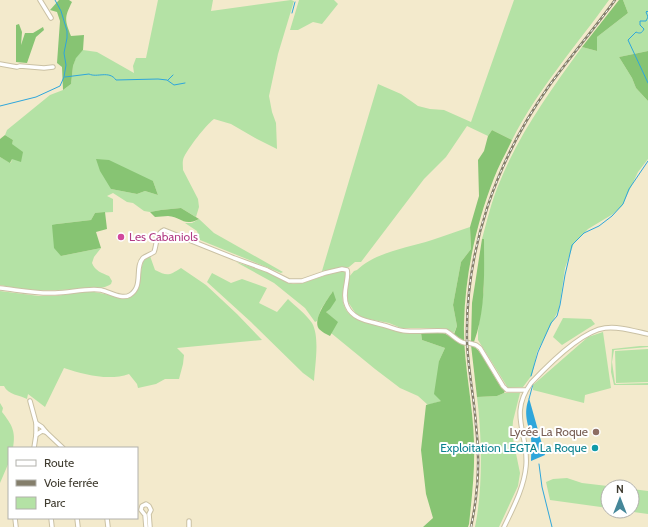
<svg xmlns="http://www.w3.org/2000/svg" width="648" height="527" font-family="Cabin,sans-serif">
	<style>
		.green { fill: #b4e2a5; fill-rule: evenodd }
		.forest { fill: #87c473 }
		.water { fill: #2ea6db }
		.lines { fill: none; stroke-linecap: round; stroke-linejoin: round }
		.stream { stroke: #2ea6db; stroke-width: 1 }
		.street-casing { stroke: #cac1a4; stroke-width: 5.5 }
		.street { stroke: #fff; stroke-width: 3.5 }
		.rail-casing { stroke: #847e6b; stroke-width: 2.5 }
		.rail { stroke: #fff; stroke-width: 1; stroke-dasharray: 3; stroke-linecap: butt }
		.hotel-dot { fill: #d1479c; stroke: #fff; stroke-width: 1.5 }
		.education-dot { fill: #8d6e63; stroke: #fff; stroke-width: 1.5 }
		.culture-dot { fill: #0f9aa8; stroke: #fff; stroke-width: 1.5 }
		.labels { text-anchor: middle; stroke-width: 4; stroke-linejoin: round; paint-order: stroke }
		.hotel-label { font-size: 12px; fill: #b23c85; stroke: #fff; text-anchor: start }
		.education-label { font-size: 12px; fill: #785e54; stroke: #fff; text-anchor: end }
		.culture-label { font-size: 12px; fill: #0d838f; stroke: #fff; text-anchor: end }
	</style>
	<rect width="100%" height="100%" fill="#f3eacc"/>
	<g class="green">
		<path d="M 158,0 L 213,0 L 211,11 L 291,0 L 294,1 L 278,54 L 269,96 L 272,112 L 276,123 L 277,149 L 257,139 L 231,124 L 214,119 C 204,127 190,146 184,157 C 182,161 183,166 183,170 L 198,199 L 199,207 L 196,217 L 181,208 L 161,210 L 150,212 L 144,211 L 133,203 L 127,202 L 113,193 L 107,196 L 113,199 L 113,212 L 95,213 L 91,220 L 57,224 L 61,256 L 101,248 L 94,257 L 92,263 C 95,271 102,273 109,276 L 112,281 L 111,284 C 101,290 98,287 87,288 C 55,291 32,292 0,285 L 0,157 L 11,163 C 13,156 10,147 13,140 L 5,135 L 7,130 L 50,95 L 63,90 L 71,84 L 73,66 L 76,57 L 83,50 L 97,52 L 134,73 L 133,66 L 136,58 L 146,58 ZM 153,181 L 158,195 L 145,191 L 137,194 L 111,189 Z"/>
		<path d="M 299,0 L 334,0 L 338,4 L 322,24 L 313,22 L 298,30 L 290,30 Z"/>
		<path d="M 514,0 L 609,0 C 576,46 538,89 512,140 L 492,130 L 488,136 L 467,126 L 446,157 L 424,179 L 361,262 L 355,262 L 349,267 L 322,271 L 378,84 L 401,94 L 418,106 L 430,109 L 444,110 L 471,122 Z"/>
		<path d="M 623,0 L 648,0 L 648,51 L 619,57 L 632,78 L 636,88 L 648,101 L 648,159 L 638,172 L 622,206 L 613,214 L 588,229 L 574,243 L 565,268 L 559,309 L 537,352 L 532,375 L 523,387 L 508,388 L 478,340 L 478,331 L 484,288 L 484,239 L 482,239 C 487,221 491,203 498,186 C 518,135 550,91 582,47 L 597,51 L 597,37 L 628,13 Z"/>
		<path d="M 199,219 L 214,233 L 283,272 L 281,273 L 200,240 L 197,231 L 185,223 L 192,223 Z"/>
		<path d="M 470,227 L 471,249 L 461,262 L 453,305 L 457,326 L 454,333 L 446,329 L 440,328 L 401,328 L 389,323 L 363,318 L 356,314 L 348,302 L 346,296 L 349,277 L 354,271 L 357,270 C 376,252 407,248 432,240 C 445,236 457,231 470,227 Z"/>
		<path d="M 150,256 L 155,270 C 167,276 169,276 181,268 L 206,285 L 237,314 L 262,340 L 177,348 L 184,355 L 183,364 L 179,379 L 165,379 L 156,384 L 138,388 L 137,384 L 129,374 C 109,381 85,375 64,368 L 45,407 L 28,394 L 27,399 C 20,395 8,395 4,386 L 0,386 L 0,291 L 39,296 L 56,296 L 89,291 L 126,298 C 142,292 139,276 143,262 L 145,258 Z"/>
		<path d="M 236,262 L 270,273 L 293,284 L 303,283 L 338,271 L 345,272 C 348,281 341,292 343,302 C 347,321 367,322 382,326 C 389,328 396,331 403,333 C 409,333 415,333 421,333 L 422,340 L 445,348 L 439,361 L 441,401 L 428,405 L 418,396 L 400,388 L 375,369 L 331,333 L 337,322 L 326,312 L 333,291 L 321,309 L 317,321 L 315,322 L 305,308 L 274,283 Z"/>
		<path d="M 212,273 L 231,283 L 242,279 L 267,288 L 259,303 L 277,312 L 288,299 C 295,306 306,314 312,323 C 320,337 315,365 314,381 L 303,373 L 251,322 L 207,282 Z"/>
		<path d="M 563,318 L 591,319 L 595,324 L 562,345 L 553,337 Z"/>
		<path d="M 603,332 L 611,388 L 585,395 L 584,403 L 533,390 L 533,385 L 588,337 Z"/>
		<path d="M 640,346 L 648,346 L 648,347 L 614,350 L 612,362 L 615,383 L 616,384 L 648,383 L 648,385 L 614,385 L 611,372 L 612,349 Z"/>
		<path d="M 648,349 L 648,382 L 616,383 L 615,351 Z"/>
		<path d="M 504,393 L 520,393 L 513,421 L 512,434 L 520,473 L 518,486 L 499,527 L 475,527 C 483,489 482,436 477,397 L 497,396 Z"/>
		<path d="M 0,403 L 3,408 L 2,412 C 12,425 16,431 13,448 L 9,448 L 9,462 L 0,483 Z"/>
		<path d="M 567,478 L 582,483 L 616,487 L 608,487 L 608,508 L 550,500 L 546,482 L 553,479 Z"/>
		<path d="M 632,489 L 648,491 L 648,514 L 626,511 L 632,511 Z"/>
	</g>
	<g class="forest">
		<path d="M 59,0 L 69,0 L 72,2 C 64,18 65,20 71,36 L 84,35 L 83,50 L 76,58 L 73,66 L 71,84 L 63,90 L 62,67 L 57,63 L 60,21 L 57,12 L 50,10 Z"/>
		<path d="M 619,0 L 623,0 L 628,13 L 597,37 L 597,51 L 582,47 Z"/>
		<path d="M 19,24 L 22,32 L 21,45 L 25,33 L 33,33 L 43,27 L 44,30 L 36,37 L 27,63 L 16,62 L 16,25 Z"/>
		<path d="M 648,51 L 648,101 L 636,88 L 632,78 L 619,57 Z"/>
		<path d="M 492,130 L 512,140 C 506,153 499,165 494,178 C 476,224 465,275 464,324 C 463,363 473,402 474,442 C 475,469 472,497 469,524 L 468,527 L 423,527 L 433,518 L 426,494 L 421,450 L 426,405 L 441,401 L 434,394 L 439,361 L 445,348 L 422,340 L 421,333 L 443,333 L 453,337 L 457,326 L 453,305 L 461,262 L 471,249 L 470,227 L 479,196 L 478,160 L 484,151 L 488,136 Z"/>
		<path d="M 5,135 L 13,140 L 12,144 L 23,152 L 21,162 L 12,159 L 10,163 L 0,157 L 0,139 Z"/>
		<path d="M 96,159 L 109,160 L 153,181 L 158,195 L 145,191 L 137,194 L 111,189 L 100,171 Z"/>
		<path d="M 181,208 L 199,219 C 183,227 182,217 168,216 C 164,216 159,217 155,217 L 150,212 L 161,210 Z"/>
		<path d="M 105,212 L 107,229 L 96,232 L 101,248 L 61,256 L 54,248 L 52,225 L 57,224 L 91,220 L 95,213 Z"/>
		<path d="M 482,239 L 484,239 C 484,274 486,309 474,342 L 471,341 L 472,303 Z"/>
		<path d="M 333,291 L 336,300 L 330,309 L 326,312 L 338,322 L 330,336 C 326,334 322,332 319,329 C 312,319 328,299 333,291 Z"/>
		<path d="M 471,345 C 485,351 493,380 505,391 L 504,393 L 497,396 L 477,397 Z"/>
	</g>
	<path class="water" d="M 529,398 L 545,455 L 531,461 C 531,454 532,446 531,438 C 528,423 523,414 529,398 Z"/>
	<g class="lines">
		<g class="stream">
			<path d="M 648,12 L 647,11 L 646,12 L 648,17"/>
			<path d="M 292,13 L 295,2"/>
			<path d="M 648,17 L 646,21 L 640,21 L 640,25 L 644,29 C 642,33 640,34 636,32 L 628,40 L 648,83"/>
			<path d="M 65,77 L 89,74 C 97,78 109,70 116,80 L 158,79 L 167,80 L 174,85 L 185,83"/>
			<path d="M 168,80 L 173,75"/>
			<path d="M 0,106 L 36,97 L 60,86 L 64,77 L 66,65 L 64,53 L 67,38 L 67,31 L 61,11 L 55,0"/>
			<path d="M 531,376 L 538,352 L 551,323 L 557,316 L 560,305 L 565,275 L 572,245 L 584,233 L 599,226 L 612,216 L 623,204 L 629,189 L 648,161"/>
			<path d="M 529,399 L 533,384"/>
			<path d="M 539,464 L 542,487 L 552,527"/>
		</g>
		<g class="street-casing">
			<g id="street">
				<path d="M 40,0 L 51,18"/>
				<path d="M 0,64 L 17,67 L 20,66 L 44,68 L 53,67"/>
				<path d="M 0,288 C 18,290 36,294 55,293 C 70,293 85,288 101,290 C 110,292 122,300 130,295 C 144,286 134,268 143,258 C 146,256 151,254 154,252 C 157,245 155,234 164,230 L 234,258 L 267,270 L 289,281 L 302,281 L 325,273 L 342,269 L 347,270 C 350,277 341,294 347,306 C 353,320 369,321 383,325 C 391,327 399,331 406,331 C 420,332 433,330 446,331 C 453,335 458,342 465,343"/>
				<path d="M 469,343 L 476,345 L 480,348 L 503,386 L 507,390 L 525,390"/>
				<path d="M 30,401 L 36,423 L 36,435"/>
				<path d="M 36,423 L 42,427 L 46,432"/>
				<path d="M 34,448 L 36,435 L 42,431 L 46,432 L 63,448"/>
				<path d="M 15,518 L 16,527"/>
				<path d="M 51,518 L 52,527"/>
				<path d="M 77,518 L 78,527"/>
				<path d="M 107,518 L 108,527"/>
				<path d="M 189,521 L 189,527"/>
				<path d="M 146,527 L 145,515 L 141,510 L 142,506 L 146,504 L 149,506 L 151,510 L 149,514 L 150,527"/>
				<path d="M 504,527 C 513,508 524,488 526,466 C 529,434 508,415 531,383 C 547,366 582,331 605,328 C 619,326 634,331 648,334"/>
			</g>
		</g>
		<use href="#street" class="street"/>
		<g class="rail-casing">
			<path id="rail" d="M 471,527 C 478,494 480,458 476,425 C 474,397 468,369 467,341 C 465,249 496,161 549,86 C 570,57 594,29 615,0"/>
		</g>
		<use href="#rail" class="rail"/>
	</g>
	<circle class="hotel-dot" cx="121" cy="237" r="4"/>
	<circle class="education-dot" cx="596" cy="432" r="4"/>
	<circle class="culture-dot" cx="595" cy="448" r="4"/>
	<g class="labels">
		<g class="hotel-label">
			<text x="129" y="241">Les Cabaniols</text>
		</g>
		<g class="education-label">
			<text x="588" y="436">Lycée La Roque</text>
		</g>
		<g class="culture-label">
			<text x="587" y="452">Exploitation LEGTA La Roque</text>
		</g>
	</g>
	<rect x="8" y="447" width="130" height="72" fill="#ffffff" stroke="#b2b1ac"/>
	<rect x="16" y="460" width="20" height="6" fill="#ffffff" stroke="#b2b1ac"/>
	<text x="44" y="467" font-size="12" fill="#3f3b2f">Route</text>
	<rect x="16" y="480" width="20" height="6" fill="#847e6b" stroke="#b2b1ac"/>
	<text x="44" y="487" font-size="12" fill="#3f3b2f">Voie ferrée</text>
	<rect x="16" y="497" width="20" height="12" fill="#b4e2a5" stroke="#b2b1ac"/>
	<text x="44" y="507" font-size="12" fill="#3f3b2f">Parc</text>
	<g transform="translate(620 499)"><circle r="19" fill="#ffffff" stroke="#b2b1ac"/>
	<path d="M0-3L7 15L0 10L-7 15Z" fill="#458799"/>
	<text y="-6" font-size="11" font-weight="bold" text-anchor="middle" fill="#3f3b2f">N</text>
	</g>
</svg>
